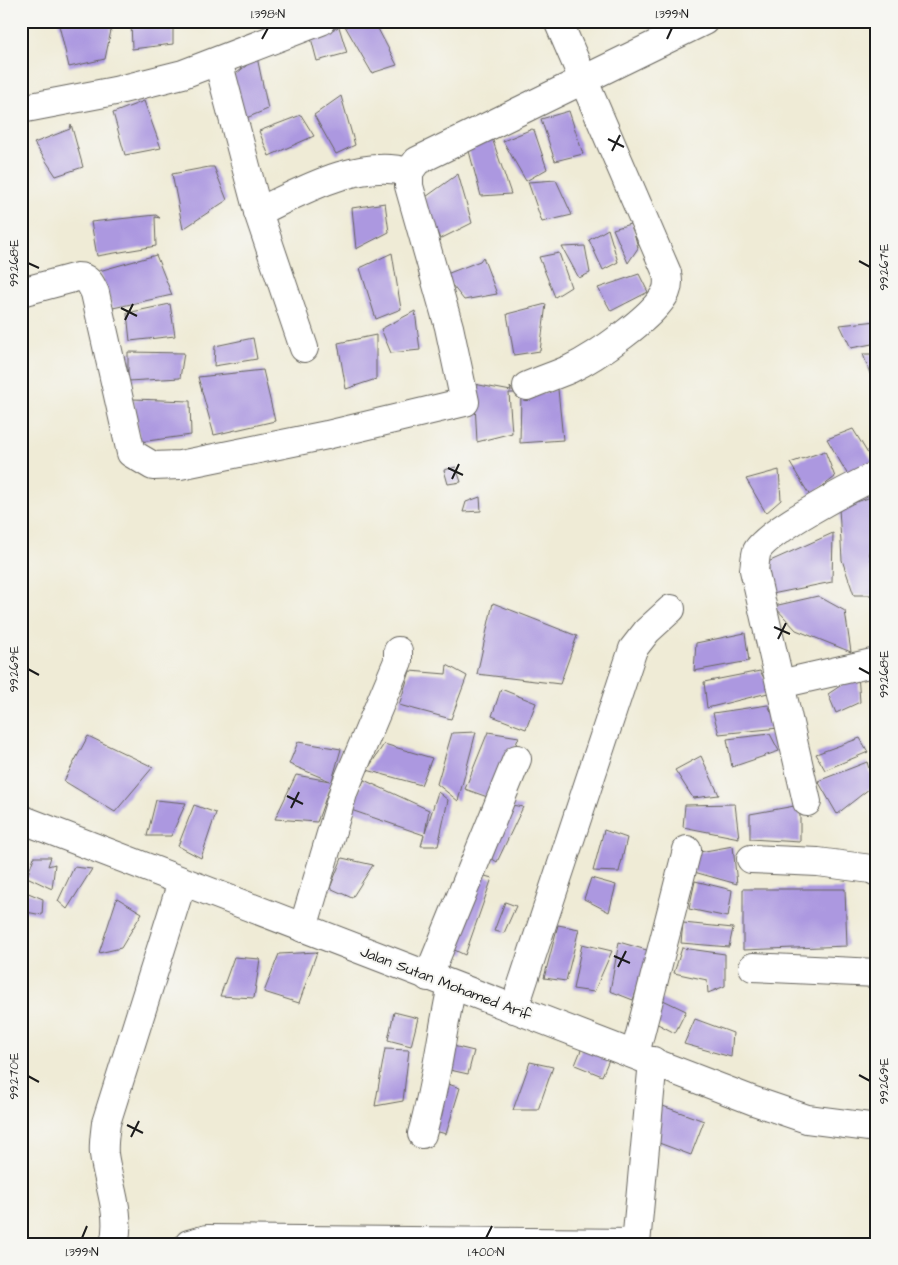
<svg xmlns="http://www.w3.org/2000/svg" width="898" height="1265" font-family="'Architects Daughter',sans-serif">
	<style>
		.building { fill: #ac98e0 }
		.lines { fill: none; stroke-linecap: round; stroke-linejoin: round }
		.minor-casing { stroke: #66645d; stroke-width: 30 }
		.minor { stroke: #fff; stroke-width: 28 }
		.ticks { fill: none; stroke: #1c1c1c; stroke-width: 2 }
		.labels { text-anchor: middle; stroke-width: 4; stroke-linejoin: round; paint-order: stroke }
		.street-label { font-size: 15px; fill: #1c1c1c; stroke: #f6f6f2 }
		.neatline { fill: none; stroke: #1c1c1c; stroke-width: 2 }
		.ticks-label { font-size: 12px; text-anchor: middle; fill: #1c1c1c }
	</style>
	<rect width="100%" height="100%" fill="#f6f6f2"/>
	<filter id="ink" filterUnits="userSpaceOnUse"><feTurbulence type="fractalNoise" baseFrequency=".02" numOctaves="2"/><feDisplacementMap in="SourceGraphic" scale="10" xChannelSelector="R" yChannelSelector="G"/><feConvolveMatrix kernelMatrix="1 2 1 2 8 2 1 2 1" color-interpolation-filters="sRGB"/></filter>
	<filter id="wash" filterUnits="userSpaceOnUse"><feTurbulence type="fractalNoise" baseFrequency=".0096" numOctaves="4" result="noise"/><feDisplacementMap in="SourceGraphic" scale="20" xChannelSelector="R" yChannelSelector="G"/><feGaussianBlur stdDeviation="1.12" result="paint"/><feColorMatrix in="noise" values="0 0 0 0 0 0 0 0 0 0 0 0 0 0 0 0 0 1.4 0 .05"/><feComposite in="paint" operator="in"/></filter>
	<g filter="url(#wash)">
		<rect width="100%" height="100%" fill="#efebd6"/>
		<g id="blocks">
			<g class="building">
				<path d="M 58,21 L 113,21 L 105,59 L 69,67 Z"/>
				<path d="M 131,21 L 173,21 L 173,44 L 132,49 Z"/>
				<path d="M 374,21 L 397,65 L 372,73 L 345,26 Z"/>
				<path d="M 339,27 L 347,53 L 317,61 L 311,38 Z"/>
				<path d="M 257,57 L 268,109 L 244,119 L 232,77 Z"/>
				<path d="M 341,96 L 355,145 L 336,154 L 314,115 Z"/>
				<path d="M 144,101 L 161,148 L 125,155 L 113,113 Z"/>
				<path d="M 569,111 L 583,154 L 555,161 L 541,119 Z"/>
				<path d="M 301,115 L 314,136 L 269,156 L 259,131 Z"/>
				<path d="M 71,124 L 83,167 L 56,176 L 34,143 L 70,129 Z"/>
				<path d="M 532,129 L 534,130 L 547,169 L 526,181 L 503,141 Z"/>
				<path d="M 491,135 L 511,194 L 481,196 L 469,151 Z"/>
				<path d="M 209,167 L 214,167 L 227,200 L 183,229 L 172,174 Z"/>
				<path d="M 458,174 L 472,223 L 440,239 L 423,199 Z"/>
				<path d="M 556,180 L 572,215 L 542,222 L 528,182 Z"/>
				<path d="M 385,203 L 389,232 L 356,249 L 352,208 Z"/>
				<path d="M 156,215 L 160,218 L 155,217 L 156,246 L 97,256 L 91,222 Z"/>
				<path d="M 631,220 L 638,248 L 628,263 L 613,229 L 630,224 Z"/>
				<path d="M 608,229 L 618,262 L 603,270 L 589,240 Z"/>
				<path d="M 585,246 L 590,273 L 579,278 L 562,247 Z"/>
				<path d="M 392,253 L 401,309 L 376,319 L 360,268 Z"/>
				<path d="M 559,253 L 571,287 L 555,297 L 539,257 Z"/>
				<path d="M 156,255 L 172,295 L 113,308 L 99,271 Z"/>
				<path d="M 483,257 L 497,294 L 464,300 L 444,275 L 480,261 Z"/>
				<path d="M 639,274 L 648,292 L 611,311 L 598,288 Z"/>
				<path d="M 170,304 L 175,336 L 130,341 L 127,313 Z"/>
				<path d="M 546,304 L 540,351 L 514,355 L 507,314 Z"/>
				<path d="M 415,311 L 420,350 L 391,353 L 381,329 Z"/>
				<path d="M 877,321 L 877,343 L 851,348 L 840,325 Z"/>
				<path d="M 376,335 L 376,379 L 346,389 L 338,343 Z"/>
				<path d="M 253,338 L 257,359 L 214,366 L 215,346 Z"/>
				<path d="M 128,352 L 184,353 L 180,378 L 128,381 Z"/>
				<path d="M 863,354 L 877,354 L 877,393 Z"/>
				<path d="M 263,370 L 275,421 L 214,435 L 198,377 Z"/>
				<path d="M 474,384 L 511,391 L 510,387 L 515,393 L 509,393 L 512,433 L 477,442 Z"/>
				<path d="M 558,389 L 563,440 L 520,443 L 521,393 L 523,398 Z"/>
				<path d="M 133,399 L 190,401 L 191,435 L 140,442 Z"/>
				<path d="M 853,429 L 873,462 L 849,477 L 827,439 Z"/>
				<path d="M 825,451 L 835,477 L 810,496 L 790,463 Z"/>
				<path d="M 456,467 L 461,482 L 448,484 L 444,470 Z"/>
				<path d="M 779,470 L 781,500 L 766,513 L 746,479 Z"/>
				<path d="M 874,496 L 877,511 L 877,548 L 869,551 L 877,583 L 877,595 L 854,595 L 842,560 L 839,508 Z"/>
				<path d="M 480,497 L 481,511 L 463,512 L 466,502 Z"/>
				<path d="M 833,533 L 832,582 L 772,594 L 768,562 Z"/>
				<path d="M 818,596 L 845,611 L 851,652 L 796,630 L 774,606 Z"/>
				<path d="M 493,603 L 577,636 L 560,684 L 477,674 Z"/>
				<path d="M 745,633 L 749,661 L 694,671 L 696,643 Z"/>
				<path d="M 447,665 L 467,676 L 451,719 L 399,705 L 410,671 L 446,674 Z"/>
				<path d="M 760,671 L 772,692 L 707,708 L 704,682 Z"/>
				<path d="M 858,674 L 860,702 L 836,713 L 828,694 Z"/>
				<path d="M 501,689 L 536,703 L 526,729 L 492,716 Z"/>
				<path d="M 768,705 L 779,728 L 719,734 L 713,713 Z"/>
				<path d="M 476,732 L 458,801 L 437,784 L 452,733 Z"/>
				<path d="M 488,732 L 519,737 L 493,799 L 465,789 Z"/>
				<path d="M 770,734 L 779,751 L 732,767 L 727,739 Z"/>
				<path d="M 88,736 L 153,767 L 115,812 L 64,781 Z"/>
				<path d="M 860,738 L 868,752 L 825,770 L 816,754 Z"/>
				<path d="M 298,742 L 341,749 L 332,781 L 317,822 L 275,819 L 296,775 L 330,781 L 289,764 Z"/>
				<path d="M 384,744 L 432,758 L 421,785 L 367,770 Z"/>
				<path d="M 701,756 L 719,795 L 693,798 L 675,770 Z"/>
				<path d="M 867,762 L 874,785 L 837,814 L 818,781 Z"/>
				<path d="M 364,780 L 429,810 L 425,833 L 438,792 L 448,800 L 438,846 L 421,846 L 424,835 L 351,810 Z"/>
				<path d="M 156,800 L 186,803 L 171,836 L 147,836 Z"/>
				<path d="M 501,803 L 523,807 L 497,862 L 480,851 Z"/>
				<path d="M 735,804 L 739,838 L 683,827 L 685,805 Z"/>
				<path d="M 194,805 L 216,813 L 201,858 L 178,846 Z"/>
				<path d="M 800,805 L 800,842 L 750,839 L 750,814 Z"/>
				<path d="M 604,830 L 627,838 L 619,872 L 593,871 Z"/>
				<path d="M 733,846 L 737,884 L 694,872 L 694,853 Z"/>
				<path d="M 34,857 L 51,857 L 48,866 L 55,864 L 52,889 L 27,877 Z"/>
				<path d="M 342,858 L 373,865 L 352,898 L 330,888 Z"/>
				<path d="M 74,867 L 92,869 L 67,909 L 58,901 Z"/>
				<path d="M 471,872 L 492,878 L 465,955 L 442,944 Z"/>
				<path d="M 591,878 L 616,885 L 609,912 L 584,899 Z"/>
				<path d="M 695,881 L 732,890 L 728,917 L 689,909 Z"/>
				<path d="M 743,889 L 845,889 L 847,946 L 743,950 Z"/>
				<path d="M 21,890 L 43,899 L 42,915 L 21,911 Z"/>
				<path d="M 117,898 L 142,913 L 121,948 L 99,953 Z"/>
				<path d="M 505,902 L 516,906 L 504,933 L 494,931 Z"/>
				<path d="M 683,923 L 733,928 L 729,947 L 681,943 Z"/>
				<path d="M 558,925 L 579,929 L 566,981 L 544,978 Z"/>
				<path d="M 619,942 L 650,951 L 633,1000 L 610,991 Z"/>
				<path d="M 582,944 L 612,951 L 594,992 L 573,989 Z"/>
				<path d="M 682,948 L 725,954 L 725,986 L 708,993 L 707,980 L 674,973 Z"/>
				<path d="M 317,952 L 299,1003 L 264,992 L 279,954 Z"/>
				<path d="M 234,957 L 260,959 L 254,998 L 220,996 Z"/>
				<path d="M 661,999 L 686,1011 L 675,1033 L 650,1020 Z"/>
				<path d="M 394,1012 L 418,1018 L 411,1046 L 388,1040 Z"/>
				<path d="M 695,1019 L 733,1033 L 731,1057 L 684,1044 Z"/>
				<path d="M 440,1043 L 474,1051 L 468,1074 L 441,1068 Z"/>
				<path d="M 583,1045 L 610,1057 L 602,1076 L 575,1065 Z"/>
				<path d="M 385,1049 L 409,1050 L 403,1101 L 375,1106 Z"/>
				<path d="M 530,1062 L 553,1067 L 538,1110 L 513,1110 Z"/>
				<path d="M 442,1082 L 460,1088 L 446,1134 L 428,1129 Z"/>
				<path d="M 649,1101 L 704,1121 L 691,1155 L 651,1140 Z"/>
			</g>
		</g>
	</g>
	<g filter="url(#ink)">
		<use href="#blocks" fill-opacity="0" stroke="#66645d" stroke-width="1"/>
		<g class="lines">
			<g class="minor-casing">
				<g id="minor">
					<path d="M 218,61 L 258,212 L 304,348"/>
					<path d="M 21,109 L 115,91 L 183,74 L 321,21"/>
					<path d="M 258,212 C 302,191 359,158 409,172"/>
					<path d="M 21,292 L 77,277 C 88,277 91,284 95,293 L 131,453 L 153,466 L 180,465 L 327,435 L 465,402 L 449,327 L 409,186 L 409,172 L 417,161 L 704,21"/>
					<path d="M 527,386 C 541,380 556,375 570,369 C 595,357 654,317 666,292 C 669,285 668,279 667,273 L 558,21"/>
					<path d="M 780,684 L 877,662"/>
					<path d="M 807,802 L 754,570 C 755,565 755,556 757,551 C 767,531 854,486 877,475"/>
					<path d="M 21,819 L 754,1101 L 807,1119 L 877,1128"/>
					<path d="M 751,859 L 818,862 L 871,869 L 877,872"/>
					<path d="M 303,928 L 344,790 L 398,661 L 398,651"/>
					<path d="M 753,967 L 877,973"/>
					<path d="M 428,977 L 517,759"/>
					<path d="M 514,1009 L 633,649 L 647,631 L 671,609"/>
					<path d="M 635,1054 L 687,850"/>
					<path d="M 422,1134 C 436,1086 441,1035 452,986"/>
					<path d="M 114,1244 C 122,1213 108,1185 104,1154 C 103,1144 105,1133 106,1123 L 182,882"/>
					<path d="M 189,1244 L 207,1239 L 636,1243"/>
					<path d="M 636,1244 L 653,1061"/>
				</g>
			</g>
			<use href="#minor" class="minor"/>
		</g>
	</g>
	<path class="ticks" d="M 262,39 L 268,28M 667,39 L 672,28M 608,139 L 624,147M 612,151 L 620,135M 859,261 L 870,267M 28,263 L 39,268M 121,308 L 137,316M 125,320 L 133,304M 448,468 L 463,475M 452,479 L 459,464M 774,627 L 790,634M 778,639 L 786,623M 859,668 L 870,674M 28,669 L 39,675M 287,796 L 303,804M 291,808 L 299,792M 614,956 L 630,963M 618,967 L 626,951M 859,1075 L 870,1081M 28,1076 L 39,1082M 127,1125 L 143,1133M 131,1137 L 139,1121M 82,1238 L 87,1226M 486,1238 L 492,1226"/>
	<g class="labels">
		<g class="street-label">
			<text transform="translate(446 983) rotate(21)" y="5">Jalan Sutan Mohamed Arif</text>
		</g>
	</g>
	<rect width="898" height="1265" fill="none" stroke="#f6f6f2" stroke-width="55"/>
	<rect x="28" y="28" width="842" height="1210" class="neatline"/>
	<g class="ticks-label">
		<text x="268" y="18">1.398°N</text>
		<text x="672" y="18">1.399°N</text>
		<text transform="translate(14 263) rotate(-90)" y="4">99.268°E</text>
		<text transform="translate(884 267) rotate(-90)" y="4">99.267°E</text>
		<text transform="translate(14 669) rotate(-90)" y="4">99.269°E</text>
		<text transform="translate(884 674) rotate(-90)" y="4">99.268°E</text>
		<text transform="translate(14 1076) rotate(-90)" y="4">99.270°E</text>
		<text transform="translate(884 1081) rotate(-90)" y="4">99.269°E</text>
		<text x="82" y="1256">1.399°N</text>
		<text x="486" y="1256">1.400°N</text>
	</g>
</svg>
